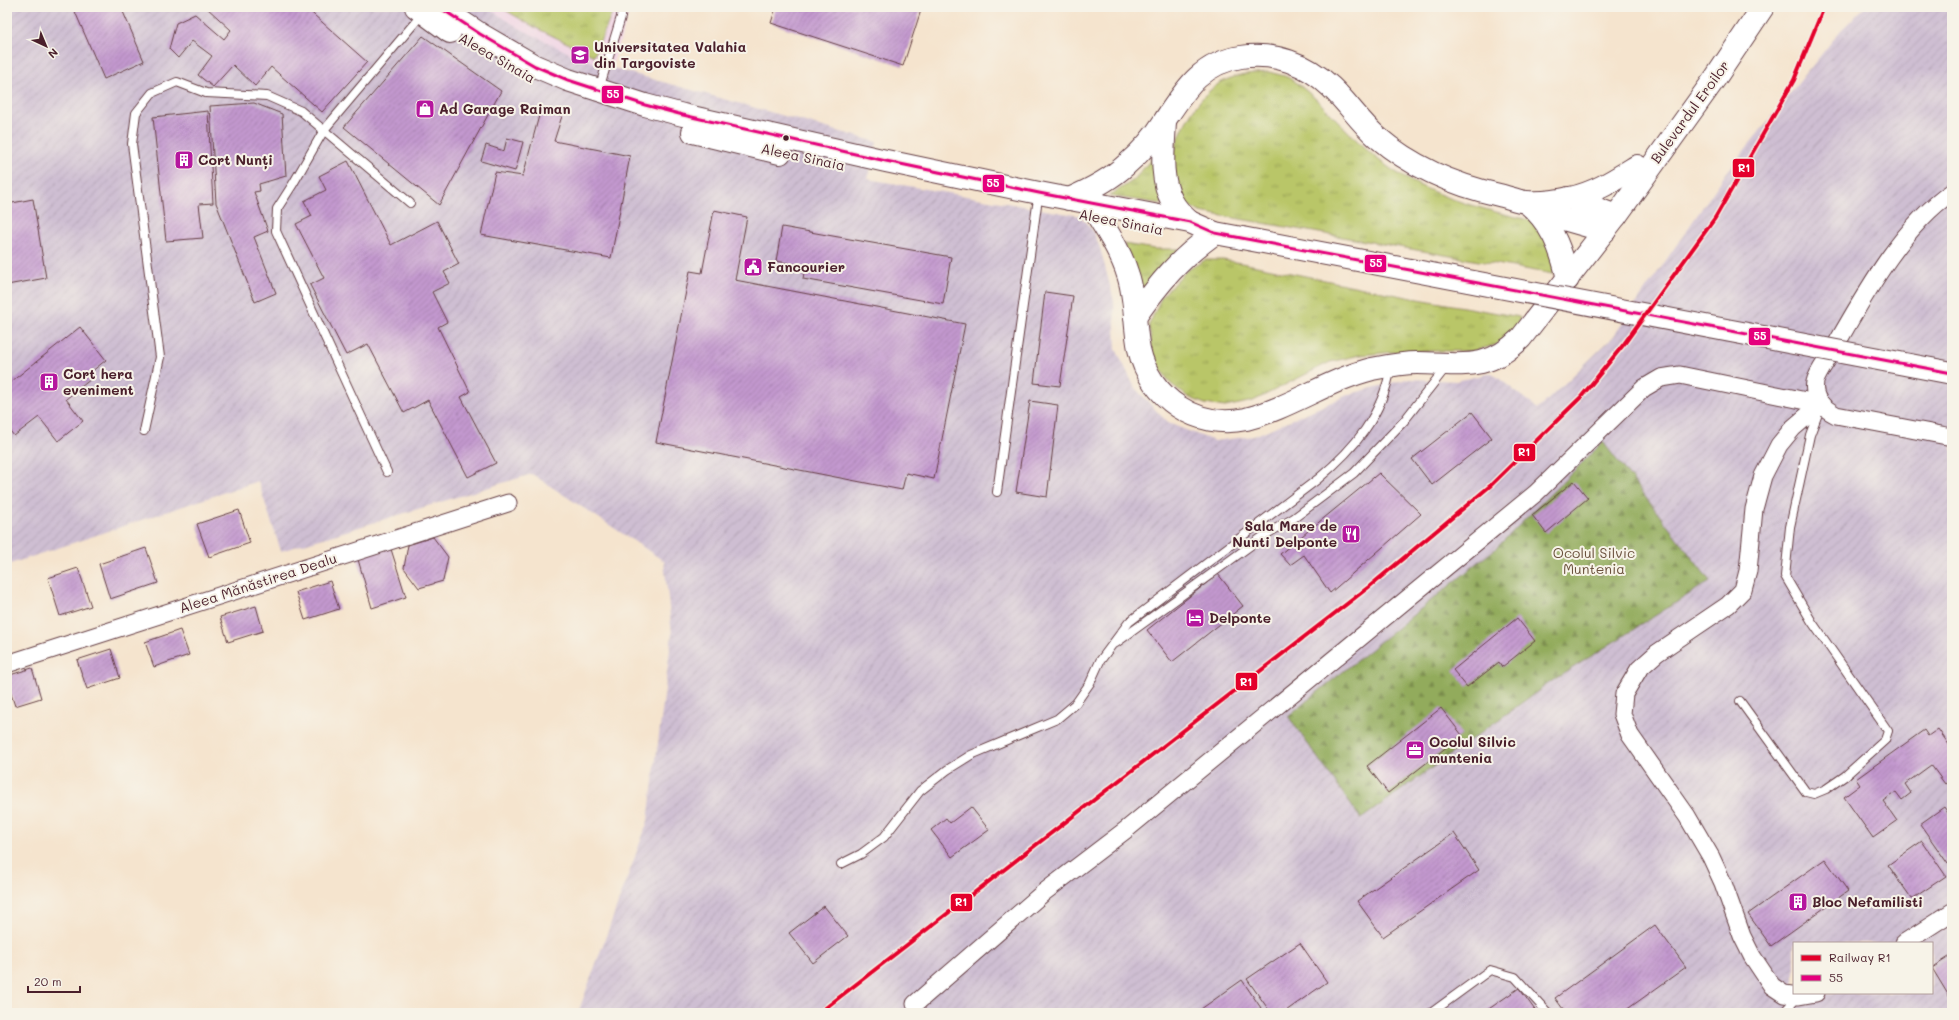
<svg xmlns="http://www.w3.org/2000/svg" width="1959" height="1020" font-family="Mali,sans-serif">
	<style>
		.built { fill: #f0d0e5 }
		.industrial { fill: url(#industrial-furrows); fill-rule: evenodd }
		.grass { fill: url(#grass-tufts); stroke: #82724a }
		.forest { fill: url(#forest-firs); stroke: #6e6544 }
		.building { fill: url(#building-hatch) }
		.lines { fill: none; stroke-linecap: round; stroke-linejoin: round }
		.lane-casing { stroke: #643d43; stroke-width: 10 }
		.street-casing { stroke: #643d43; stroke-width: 19 }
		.primary-casing { stroke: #643d43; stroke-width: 24 }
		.lane { stroke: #fff; stroke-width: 8 }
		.street { stroke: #fff; stroke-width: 17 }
		.primary { stroke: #fff; stroke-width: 22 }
		.primary-bridge-casing { stroke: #643d43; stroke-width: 24; stroke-linecap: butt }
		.primary-bridge { stroke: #fff; stroke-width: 22 }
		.bus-1-casing { stroke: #f7f3e8; stroke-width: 6 }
		.bus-1 { stroke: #e5007d; stroke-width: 3 }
		.rail-1-casing { stroke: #f7f3e8; stroke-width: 7 }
		.rail-1 { stroke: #e4002b; stroke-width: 4 }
		.bus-dot { fill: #4a1f2b; stroke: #f7f3e8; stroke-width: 1.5 }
		.labels { text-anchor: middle; stroke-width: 4; stroke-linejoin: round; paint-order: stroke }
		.poi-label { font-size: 14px; font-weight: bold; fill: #4a1f2b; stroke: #f7f3e8; text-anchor: start }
		.street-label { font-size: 14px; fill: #4a1f2b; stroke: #f7f3e8 }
		.park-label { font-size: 14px; fill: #6b513d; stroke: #f7f3e8 }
		.line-badge { stroke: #f7f3e8; stroke-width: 1.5 }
		.badge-label { font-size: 11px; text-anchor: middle; font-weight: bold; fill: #fff }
	</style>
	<defs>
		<pattern id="industrial-furrows" width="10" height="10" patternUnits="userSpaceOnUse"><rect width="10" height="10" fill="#cebed2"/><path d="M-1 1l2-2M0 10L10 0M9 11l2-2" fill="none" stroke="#b2a3b4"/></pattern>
		<pattern id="grass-tufts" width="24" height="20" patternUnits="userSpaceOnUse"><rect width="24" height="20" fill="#b9c668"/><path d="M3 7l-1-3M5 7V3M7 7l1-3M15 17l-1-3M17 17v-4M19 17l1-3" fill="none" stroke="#98a056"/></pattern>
		<pattern id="forest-firs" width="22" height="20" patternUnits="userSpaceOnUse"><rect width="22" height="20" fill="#92ab5c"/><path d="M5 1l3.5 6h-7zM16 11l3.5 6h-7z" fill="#798b4c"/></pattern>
		<pattern id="building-hatch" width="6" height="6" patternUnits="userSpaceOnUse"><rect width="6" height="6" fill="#c399cf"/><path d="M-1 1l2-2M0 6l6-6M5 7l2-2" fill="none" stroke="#a07ca8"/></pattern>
	</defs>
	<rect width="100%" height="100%" fill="#f7f3e8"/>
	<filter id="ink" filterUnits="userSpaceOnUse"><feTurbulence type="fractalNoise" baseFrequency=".025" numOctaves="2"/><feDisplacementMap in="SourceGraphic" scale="8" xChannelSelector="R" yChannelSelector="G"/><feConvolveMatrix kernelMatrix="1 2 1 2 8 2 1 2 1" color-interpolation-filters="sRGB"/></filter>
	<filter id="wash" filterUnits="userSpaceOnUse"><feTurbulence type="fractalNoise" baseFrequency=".012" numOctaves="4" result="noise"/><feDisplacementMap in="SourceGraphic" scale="16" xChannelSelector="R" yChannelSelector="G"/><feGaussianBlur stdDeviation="0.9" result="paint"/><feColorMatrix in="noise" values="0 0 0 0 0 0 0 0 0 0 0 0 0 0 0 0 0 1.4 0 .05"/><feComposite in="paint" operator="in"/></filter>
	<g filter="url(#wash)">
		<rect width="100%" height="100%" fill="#f5e4ce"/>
		<path class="built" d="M 465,7 L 631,7 L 607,81 Z"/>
		<path class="industrial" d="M 7,7 L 486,7 L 521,29 L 581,59 L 877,142 L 868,179 L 1080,216 L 1093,231 L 1100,248 L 1114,301 L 1116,349 L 1135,388 L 1168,423 L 1214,441 L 1254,436 L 1350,394 L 1407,379 L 1456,381 L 1492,373 L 1538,409 L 1613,337 L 1727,172 L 1841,30 L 1865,7 L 1952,7 L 1952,1013 L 578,1013 L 648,821 L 672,634 L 664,561 L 532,474 L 281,551 L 258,481 L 7,565 ZM 1794,943 L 1932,943 L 1932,993 L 1794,993 Z"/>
		<g class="grass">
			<path d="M 500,7 L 610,7 L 614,9 L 594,56 L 534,27 Z"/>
			<path d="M 1269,72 C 1275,74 1284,75 1289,78 C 1322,99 1345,132 1375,157 C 1422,196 1479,208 1537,222 L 1556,255 L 1553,274 L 1200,212 C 1195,209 1188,206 1184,202 C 1153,172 1190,98 1222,82 C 1237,74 1252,73 1269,72 Z"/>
			<path d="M 1153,157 L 1163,204 L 1109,196 L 1134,180 Z"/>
			<path d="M 1124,244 L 1154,249 L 1179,249 L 1140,295 Z"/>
			<path d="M 1205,260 L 1223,260 L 1247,264 L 1407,297 L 1520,317 L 1517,327 L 1496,345 L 1472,351 L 1407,351 L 1360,355 L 1330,362 L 1253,401 L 1225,407 L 1205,404 L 1188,397 L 1170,383 L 1153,358 L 1149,325 L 1162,296 L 1186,271 Z"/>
		</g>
		<path class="forest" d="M 1603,442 L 1710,581 L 1552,681 L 1361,819 L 1288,716 L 1495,549 Z"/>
		<g id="blocks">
			<g class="building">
				<path d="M 73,7 L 121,7 L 144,61 L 104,79 Z"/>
				<path d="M 206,7 L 305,7 L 367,62 L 322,112 L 271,67 L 255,86 L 233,65 L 213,87 L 198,75 L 212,56 L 192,41 L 178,58 L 169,49 L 176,23 L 195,14 L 224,39 L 231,30 Z"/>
				<path d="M 776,7 L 922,7 L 903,66 L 771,23 Z"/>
				<path d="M 423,36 L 501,91 L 439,205 L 344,127 Z"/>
				<path d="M 254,103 L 282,114 L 286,176 L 259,184 L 260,191 L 254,192 L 268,231 L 254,237 L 276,293 L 255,302 L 216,203 L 210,106 Z"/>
				<path d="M 541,108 L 562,116 L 554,141 L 630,156 L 611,258 L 481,235 L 495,172 L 523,176 Z"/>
				<path d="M 208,111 L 213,203 L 199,204 L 203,238 L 166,241 L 153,117 Z"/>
				<path d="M 507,138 L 523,142 L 515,171 L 481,161 L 486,145 L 504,151 Z"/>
				<path d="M 348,161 L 391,245 L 437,221 L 459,264 L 444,272 L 450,283 L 432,292 L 447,322 L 438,327 L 470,392 L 461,397 L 496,463 L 468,477 L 428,400 L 404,413 L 368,344 L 346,355 L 310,285 L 324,278 L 296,224 L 312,216 L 304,201 L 326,190 L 319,176 Z"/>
				<path d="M 33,199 L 46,278 L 7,285 L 7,204 Z"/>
				<path d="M 714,210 L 747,217 L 735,280 L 965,324 L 934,479 L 906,473 L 902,490 L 656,442 L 690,271 L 702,273 Z"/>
				<path d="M 782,227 L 951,257 L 943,304 L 803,279 L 805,266 L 776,261 Z"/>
				<path d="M 1045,292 L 1073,296 L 1060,386 L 1034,383 Z"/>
				<path d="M 80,327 L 106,360 L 86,376 L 91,379 L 66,399 L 83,421 L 58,441 L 39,417 L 14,436 L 7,427 L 7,385 Z"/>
				<path d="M 1030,401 L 1058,405 L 1047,497 L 1016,492 Z"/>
				<path d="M 1472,412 L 1492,438 L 1432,485 L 1412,459 Z"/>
				<path d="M 1379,473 L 1421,514 L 1330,593 L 1304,555 L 1290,565 L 1280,554 Z"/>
				<path d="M 1574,481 L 1588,498 L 1546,533 L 1532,515 Z"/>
				<path d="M 239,510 L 250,543 L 209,557 L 197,524 Z"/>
				<path d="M 433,537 L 448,557 L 443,581 L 419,588 L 404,568 L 408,545 Z"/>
				<path d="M 390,546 L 406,597 L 372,608 L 357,556 Z"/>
				<path d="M 146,548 L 158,583 L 110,599 L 99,564 Z"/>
				<path d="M 78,568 L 91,606 L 60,616 L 48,578 Z"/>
				<path d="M 1218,574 L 1243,606 L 1172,662 L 1147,630 Z"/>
				<path d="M 330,581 L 339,609 L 305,620 L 296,592 Z"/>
				<path d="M 256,606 L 263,631 L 228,642 L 220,617 Z"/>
				<path d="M 1517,618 L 1535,641 L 1502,667 L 1499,662 L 1467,687 L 1453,670 Z"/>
				<path d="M 180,630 L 189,655 L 154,667 L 145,642 Z"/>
				<path d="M 111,649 L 120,678 L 87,689 L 77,660 Z"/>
				<path d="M 32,668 L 41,698 L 15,706 L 7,682 L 7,676 Z"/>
				<path d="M 1441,708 L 1462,735 L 1388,793 L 1367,766 Z"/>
				<path d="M 1938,729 L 1952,749 L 1952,779 L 1945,784 L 1931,765 L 1905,784 L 1911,793 L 1902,800 L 1896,792 L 1883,801 L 1897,821 L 1873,838 L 1844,797 L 1860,785 L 1856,779 L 1924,730 L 1928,736 Z"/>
				<path d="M 971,807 L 989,830 L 952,857 L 931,830 L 946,818 L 950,823 Z"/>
				<path d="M 1944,807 L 1952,819 L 1952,861 L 1948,864 L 1920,824 Z"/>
				<path d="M 1454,833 L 1479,870 L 1383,937 L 1357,901 Z"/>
				<path d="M 1922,841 L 1946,876 L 1912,899 L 1888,865 Z"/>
				<path d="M 1825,859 L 1848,891 L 1771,946 L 1748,914 Z"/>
				<path d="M 824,906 L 848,936 L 813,963 L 789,933 Z"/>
				<path d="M 1655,925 L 1686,967 L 1622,1013 L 1566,1013 L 1555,998 Z"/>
				<path d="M 1300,943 L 1327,982 L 1283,1013 L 1271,1013 L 1247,979 Z"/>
				<path d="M 1952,955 L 1952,1001 L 1932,968 Z"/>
				<path d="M 1242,980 L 1261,1008 L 1254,1013 L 1204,1013 L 1201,1009 Z"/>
				<path d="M 1519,988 L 1537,1013 L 1483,1013 Z"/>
			</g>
		</g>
	</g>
	<g filter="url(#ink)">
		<use href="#blocks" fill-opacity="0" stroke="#643d43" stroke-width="1"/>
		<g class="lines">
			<g class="lane-casing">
				<g id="lane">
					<path d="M 599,89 L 621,17 L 622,7"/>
					<path d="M 144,431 L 160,357 L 132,144 L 136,113 L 152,93 L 177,82 L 206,93 L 267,96 L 301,111 L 410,203"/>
					<path d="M 387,472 L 276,231 L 277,209 L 293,184 L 324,130 L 423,13"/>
					<path d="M 997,492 L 1037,205"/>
					<path d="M 1116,643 L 1265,535 L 1294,518 L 1354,473 L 1404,421 L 1447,366"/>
					<path d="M 1740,701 L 1806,792 L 1814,794 L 1826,789 L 1845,776 L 1885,740 L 1888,731 L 1812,622 L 1785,576 L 1790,527 L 1810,435 L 1819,411"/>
					<path d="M 841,864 L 861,854 L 884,837 L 920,791 L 947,770 L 971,755 L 1057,719 L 1076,703 L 1090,683 L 1100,661 L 1129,622 L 1318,479 C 1355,448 1382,416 1391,367"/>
					<path d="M 1431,1013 L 1490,970 L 1515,977 L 1548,1013"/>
					<path d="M 1783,1013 L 1799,996"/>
				</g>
			</g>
			<g class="street-casing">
				<g id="street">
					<path d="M 1952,192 C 1901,227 1864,296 1833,350 C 1829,358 1817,373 1815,382 C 1812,399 1823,408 1836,415 L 1952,437"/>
					<path d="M 7,664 L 508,503"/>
					<path d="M 1904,943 L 1952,912"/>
					<path d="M 1816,993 L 1799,996 L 1784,994 L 1772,986 L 1752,956 L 1742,936 L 1723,883 L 1711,857 L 1687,816 L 1630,735 L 1622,714 L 1624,694 L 1639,669 L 1657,653 L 1728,605 L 1743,590 L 1748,571 L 1754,509 L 1763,476 L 1779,445 L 1793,428 L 1821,404"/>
					<path d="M 915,1004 L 1043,893 L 1127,829 L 1536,493 L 1644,388 L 1661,378 L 1680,375 L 1821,404"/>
				</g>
			</g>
			<g class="primary-casing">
				<g id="primary">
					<path d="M 416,7 L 450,32"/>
					<path d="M 439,7 L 480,34 L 535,66 L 568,80 L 645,105 L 683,115 L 886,161 L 1039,193 L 1190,222 L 1215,233 L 1242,238"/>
					<path d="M 1165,121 C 1164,147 1159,177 1172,201 C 1176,209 1183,216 1190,222"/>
					<path d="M 693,132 L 780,153"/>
					<path d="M 1569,198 L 1616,216"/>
					<path d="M 1069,199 C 1090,190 1110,180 1127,164 C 1141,152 1155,136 1165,120 C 1185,90 1201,63 1241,57 C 1274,52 1306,63 1331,87 C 1347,102 1360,122 1377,137 C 1412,167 1454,185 1499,195 C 1508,197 1517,201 1526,202 C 1538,203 1557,201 1570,198 C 1595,193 1616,179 1637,166"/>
					<path d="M 1526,202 C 1551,222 1561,248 1568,279"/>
					<path d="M 1539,212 L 1605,231"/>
					<path d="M 1099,218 C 1110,236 1122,255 1128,275 C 1136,299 1134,325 1139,349 C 1150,398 1197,430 1246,419 C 1290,408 1328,380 1372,369 C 1387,366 1401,363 1417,363 C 1460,363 1486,373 1521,338 L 1616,216 L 1716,77 L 1763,7"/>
					<path d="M 1135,317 C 1160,282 1179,259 1215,233"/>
				</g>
			</g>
			<use href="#lane" class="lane"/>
			<use href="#street" class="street"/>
			<use href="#primary" class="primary"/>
			<g class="primary-bridge-casing">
				<path id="primary-bridge" d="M 1242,238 L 1952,373"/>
			</g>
			<use href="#primary-bridge" class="primary-bridge"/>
			<g class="bus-1-casing">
				<path id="bus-1" d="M 439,7 L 480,34 L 535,66 L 568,80 L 645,105 L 683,115 L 886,161 L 1039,193 L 1190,222 L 1215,233 L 1952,373"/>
			</g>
			<use href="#bus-1" class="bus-1"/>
			<g class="rail-1-casing">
				<path id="rail-1" d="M 819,1013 L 1370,586 L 1490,486 L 1581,397 L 1624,344 L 1715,218 L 1794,80 L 1824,7"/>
			</g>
			<use href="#rail-1" class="rail-1"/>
		</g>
	</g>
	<defs>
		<g id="university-square" transform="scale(1)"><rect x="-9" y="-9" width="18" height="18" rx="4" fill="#b5179e" stroke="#f7f3e8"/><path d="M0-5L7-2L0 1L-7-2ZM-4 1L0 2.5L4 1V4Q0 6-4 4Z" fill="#fff"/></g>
		<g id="shop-square" transform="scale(1)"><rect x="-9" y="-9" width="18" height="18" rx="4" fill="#b5179e" stroke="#f7f3e8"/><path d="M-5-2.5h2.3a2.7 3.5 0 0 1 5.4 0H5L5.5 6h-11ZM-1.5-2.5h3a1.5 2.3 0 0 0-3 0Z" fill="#fff"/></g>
		<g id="building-square" transform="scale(1)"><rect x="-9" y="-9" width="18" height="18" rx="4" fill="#b5179e" stroke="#f7f3e8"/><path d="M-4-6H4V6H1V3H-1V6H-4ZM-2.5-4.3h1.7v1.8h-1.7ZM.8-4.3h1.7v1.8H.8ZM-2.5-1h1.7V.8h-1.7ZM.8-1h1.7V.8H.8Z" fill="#fff"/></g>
		<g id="civic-square" transform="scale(1)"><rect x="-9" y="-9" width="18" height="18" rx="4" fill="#b5179e" stroke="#f7f3e8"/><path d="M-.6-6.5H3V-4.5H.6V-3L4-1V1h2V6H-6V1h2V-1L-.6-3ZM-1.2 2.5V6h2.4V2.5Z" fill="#fff"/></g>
		<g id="restaurant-square" transform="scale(1)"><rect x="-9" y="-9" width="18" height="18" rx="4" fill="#b5179e" stroke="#f7f3e8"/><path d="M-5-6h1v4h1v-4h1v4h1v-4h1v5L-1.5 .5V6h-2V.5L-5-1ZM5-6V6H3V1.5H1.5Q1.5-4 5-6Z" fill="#fff"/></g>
		<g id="hotel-square" transform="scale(1)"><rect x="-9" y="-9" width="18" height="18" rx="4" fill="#b5179e" stroke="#f7f3e8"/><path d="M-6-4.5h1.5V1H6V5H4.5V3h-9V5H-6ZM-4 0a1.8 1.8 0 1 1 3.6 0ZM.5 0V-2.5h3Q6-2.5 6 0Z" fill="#fff"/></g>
		<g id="office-square" transform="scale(1)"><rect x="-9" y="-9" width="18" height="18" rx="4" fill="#b5179e" stroke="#f7f3e8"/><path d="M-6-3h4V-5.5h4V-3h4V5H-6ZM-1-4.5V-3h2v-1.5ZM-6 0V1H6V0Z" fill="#fff"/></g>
	</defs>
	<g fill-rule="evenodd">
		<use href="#university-square" x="580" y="55"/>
		<use href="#shop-square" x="425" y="109"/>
		<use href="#building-square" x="184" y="160"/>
		<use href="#civic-square" x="753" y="267"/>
		<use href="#building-square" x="49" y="382"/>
		<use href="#restaurant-square" x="1351" y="534"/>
		<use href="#hotel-square" x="1195" y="618"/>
		<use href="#office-square" x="1415" y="750"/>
		<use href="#building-square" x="1798" y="902"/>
	</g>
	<circle class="bus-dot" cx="786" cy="138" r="3.5"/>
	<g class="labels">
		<g class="poi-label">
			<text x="594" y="52">Universitatea Valahia<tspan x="594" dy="16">din Targoviste</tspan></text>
			<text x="439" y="114">Ad Garage Raiman</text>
			<text x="198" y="165">Cort Nunți</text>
			<text x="767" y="272">Fancourier</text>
			<text x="63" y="379">Cort hera<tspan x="63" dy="16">eveniment</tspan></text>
			<text x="1337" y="531" text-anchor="end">Sala Mare de<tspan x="1337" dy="16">Nunti Delponte</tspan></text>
			<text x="1209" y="623">Delponte</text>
			<text x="1429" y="747">Ocolul Silvic<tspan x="1429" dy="16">muntenia</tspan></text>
			<text x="1812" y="907">Bloc Nefamilisti</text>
		</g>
		<g class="street-label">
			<text transform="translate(497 58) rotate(30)" y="5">Aleea Sinaia</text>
			<text transform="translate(1690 112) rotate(-54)" y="5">Bulevardul Eroilor</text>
			<text transform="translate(803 157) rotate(12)" y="5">Aleea Sinaia</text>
			<text transform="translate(1121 222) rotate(11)" y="5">Aleea Sinaia</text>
			<text transform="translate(258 583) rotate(-18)" y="5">Aleea Mănăstirea Dealu</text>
		</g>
		<g class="park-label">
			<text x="1594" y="558">Ocolul Silvic<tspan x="1594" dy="16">Muntenia</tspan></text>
		</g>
	</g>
	<g class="line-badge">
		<rect x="601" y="85" width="23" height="19" rx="4" fill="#e5007d"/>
		<rect x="1732" y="158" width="23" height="20" rx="4" fill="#e4002b"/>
		<rect x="982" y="174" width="23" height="19" rx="4" fill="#e5007d"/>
		<rect x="1364" y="254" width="23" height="19" rx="4" fill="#e5007d"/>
		<rect x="1748" y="327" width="23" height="19" rx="4" fill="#e5007d"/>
		<rect x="1513" y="443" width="23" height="19" rx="4" fill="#e4002b"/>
		<rect x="1235" y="672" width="23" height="19" rx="4" fill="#e4002b"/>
		<rect x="950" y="893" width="23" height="19" rx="4" fill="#e4002b"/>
	</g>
	<g class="badge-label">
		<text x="613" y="98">55</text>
		<text x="1744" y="172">R1</text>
		<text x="993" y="187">55</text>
		<text x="1376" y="267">55</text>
		<text x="1760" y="340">55</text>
		<text x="1524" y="456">R1</text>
		<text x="1246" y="686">R1</text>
		<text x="961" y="906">R1</text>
	</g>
	<rect width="1959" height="1020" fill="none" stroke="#f7f3e8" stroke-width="24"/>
	<rect x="1793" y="942" width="140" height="52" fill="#f7f3e8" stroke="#b29e9c"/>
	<rect x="1801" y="955" width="20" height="6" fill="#e4002b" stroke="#b29e9c"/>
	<text x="1829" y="962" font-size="12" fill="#4a1f2b">Railway R1</text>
	<rect x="1801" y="975" width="20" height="6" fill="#e5007d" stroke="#b29e9c"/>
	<text x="1829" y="982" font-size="12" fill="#4a1f2b">55</text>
	<g transform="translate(46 46) rotate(136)" stroke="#f7f3e8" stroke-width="3" paint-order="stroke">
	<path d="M0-3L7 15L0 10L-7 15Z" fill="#4a1f2b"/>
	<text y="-6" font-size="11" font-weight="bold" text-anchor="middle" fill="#4a1f2b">N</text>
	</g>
	<path d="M28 986v6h52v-6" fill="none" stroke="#4a1f2b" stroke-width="2"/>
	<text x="34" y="986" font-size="12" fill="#4a1f2b" stroke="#f7f3e8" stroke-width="3" paint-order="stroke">20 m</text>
</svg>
